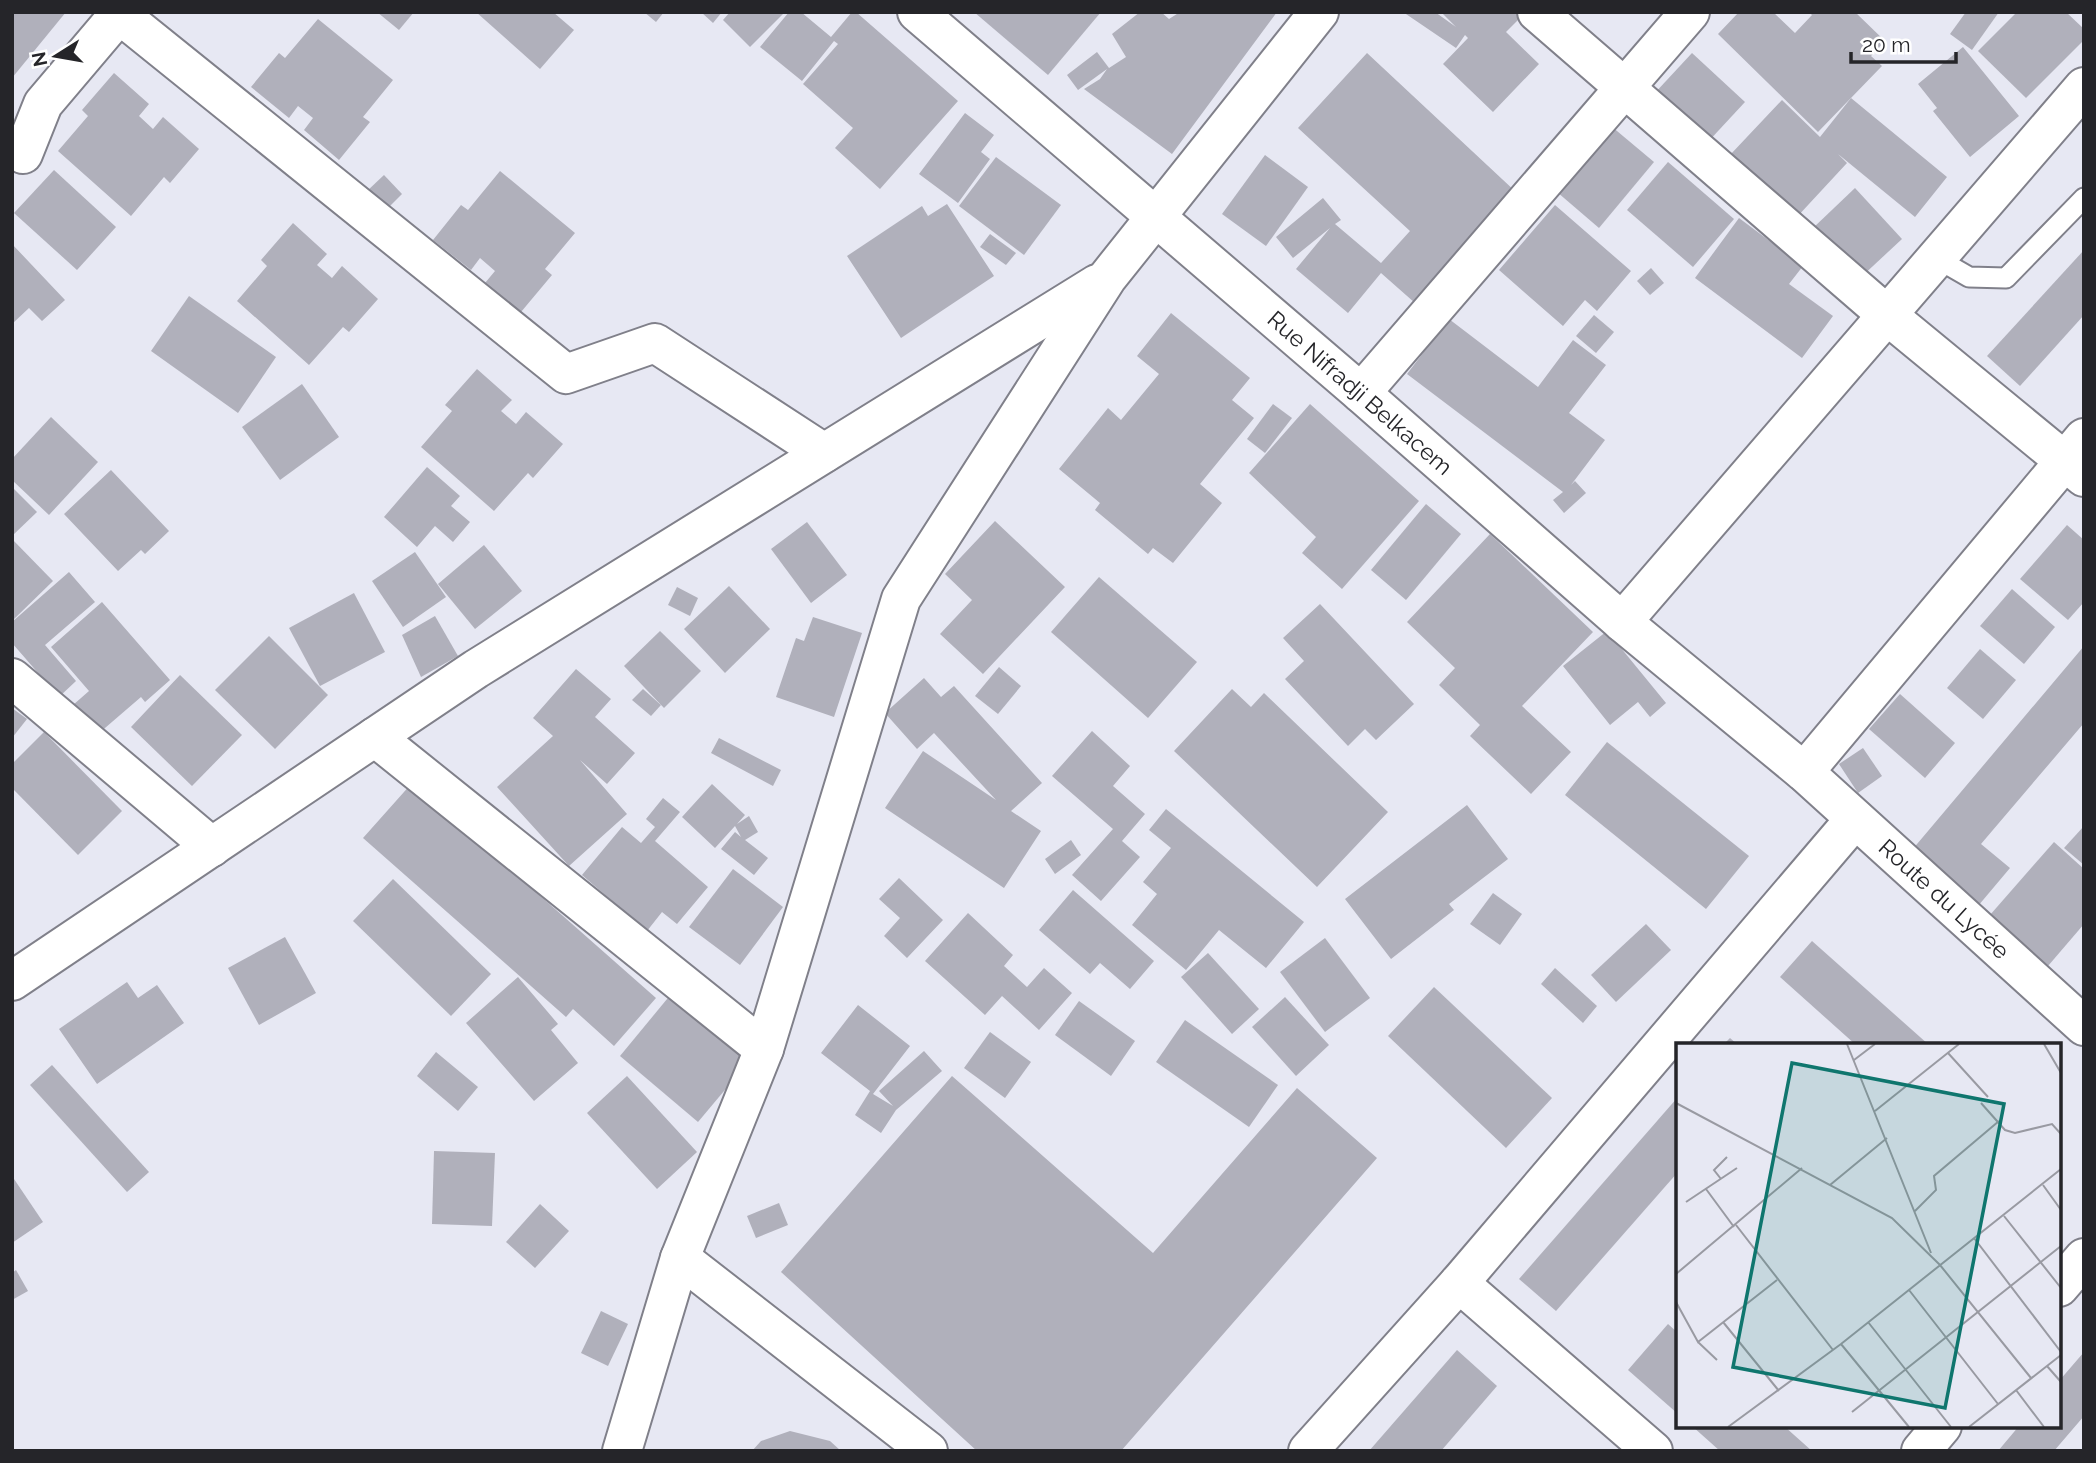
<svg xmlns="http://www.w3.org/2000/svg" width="2096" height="1463" font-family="Raleway,sans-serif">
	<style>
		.building { fill: #b0b0bb }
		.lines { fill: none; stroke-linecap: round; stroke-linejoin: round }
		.lane-casing { stroke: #80808a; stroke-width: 23 }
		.street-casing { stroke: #80808a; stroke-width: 42 }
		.secondary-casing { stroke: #80808a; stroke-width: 42 }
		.lane { stroke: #fff; stroke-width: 19 }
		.street { stroke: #fff; stroke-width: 38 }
		.secondary { stroke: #fff; stroke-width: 38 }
		.labels { text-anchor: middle; stroke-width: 6; stroke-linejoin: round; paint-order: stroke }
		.street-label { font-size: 23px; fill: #252529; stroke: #fff }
		.inset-road { fill: none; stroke: #999aa2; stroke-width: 2 }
		.view { fill: #0f766e; fill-opacity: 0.15; stroke: #0f766e; stroke-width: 3.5 }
		.inset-edge { fill: none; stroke: #252529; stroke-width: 3.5 }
	</style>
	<rect width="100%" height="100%" fill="#e7e8f3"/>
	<g class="building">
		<path d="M 12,12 L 66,12 L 12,78 Z"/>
		<path d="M 377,12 L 414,12 L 399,30 Z"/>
		<path d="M 476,12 L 553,12 L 574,30 L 540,69 Z"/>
		<path d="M 644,12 L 664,12 L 656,22 Z"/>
		<path d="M 701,12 L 722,12 L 713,23 Z"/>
		<path d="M 730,12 L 785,12 L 750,47 L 723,20 Z"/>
		<path d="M 789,12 L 801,12 L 831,37 L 852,12 L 856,12 L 958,101 L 880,189 L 835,148 L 853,128 L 803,84 L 838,44 L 834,41 L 802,81 L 760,47 Z"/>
		<path d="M 974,12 L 1101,12 L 1048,75 Z"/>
		<path d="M 1140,12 L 1161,12 L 1169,19 L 1180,12 L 1277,12 L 1172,154 L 1084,89 L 1100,79 L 1107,69 L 1078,90 L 1067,75 L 1097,52 L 1109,68 L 1126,57 L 1112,34 Z"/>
		<path d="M 1403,12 L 1435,12 L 1456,27 L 1441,12 L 1518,12 L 1522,16 L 1506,32 L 1539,64 L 1493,112 L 1443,64 L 1468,38 L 1465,35 L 1456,48 Z"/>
		<path d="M 1739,12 L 1773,12 L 1795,33 L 1812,15 L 1809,12 L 1855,12 L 1885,41 L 1871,56 L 1882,66 L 1818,132 L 1718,34 Z"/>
		<path d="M 1966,12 L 1999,12 L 1972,50 L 1950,34 Z"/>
		<path d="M 2017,12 L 2066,12 L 2084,29 L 2084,40 L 2026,98 L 1978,51 Z"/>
		<path d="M 318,19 L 393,80 L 363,117 L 370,122 L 339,160 L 304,130 L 313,118 L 298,106 L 289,118 L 251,87 L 279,53 L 285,58 Z"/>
		<path d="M 1963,47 L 2019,116 L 1970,157 L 1933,111 L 1937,108 L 1918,84 Z"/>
		<path d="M 1367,53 L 1517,193 L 1415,303 L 1381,273 L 1348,313 L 1296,269 L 1330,228 L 1293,258 L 1276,237 L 1323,198 L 1341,220 L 1335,224 L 1381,263 L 1410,231 L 1298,128 Z"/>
		<path d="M 1692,53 L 1745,102 L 1706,144 L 1653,95 Z"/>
		<path d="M 114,73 L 149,104 L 139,116 L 153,129 L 163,117 L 199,149 L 170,183 L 164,177 L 131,216 L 58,151 L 88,116 L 82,110 Z"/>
		<path d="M 1851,98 L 1947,177 L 1915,217 L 1838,154 L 1847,163 L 1796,218 L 1730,155 L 1782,100 L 1820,137 Z"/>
		<path d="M 965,113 L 994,135 L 981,152 L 990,159 L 958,203 L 919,174 Z"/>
		<path d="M 1611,126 L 1654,162 L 1599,228 L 1557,192 Z"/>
		<path d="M 1265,155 L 1308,187 L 1266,246 L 1222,214 Z"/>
		<path d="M 996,157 L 1061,205 L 1024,255 L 959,206 Z"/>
		<path d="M 1668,162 L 1734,219 L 1693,267 L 1627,210 Z"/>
		<path d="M 54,170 L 116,227 L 77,270 L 14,213 Z"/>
		<path d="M 500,171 L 575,233 L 545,269 L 552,275 L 521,312 L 485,283 L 495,271 L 480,258 L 471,270 L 433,240 L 461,205 L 468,210 Z"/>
		<path d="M 384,175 L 402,194 L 385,211 L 366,192 Z"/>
		<path d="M 1855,188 L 1902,239 L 1859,279 L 1812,229 Z"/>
		<path d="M 947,204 L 994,276 L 901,338 L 847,256 L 922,206 L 928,216 Z"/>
		<path d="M 1555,205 L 1631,271 L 1597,311 L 1585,300 L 1563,326 L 1499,270 Z"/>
		<path d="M 1739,218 L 1803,266 L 1789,284 L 1833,316 L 1802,358 L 1695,278 Z"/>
		<path d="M 293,223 L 327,254 L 317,265 L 332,278 L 342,266 L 378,299 L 349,332 L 343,327 L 309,365 L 237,301 L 267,266 L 261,260 Z"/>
		<path d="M 990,234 L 1016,253 L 1006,265 L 980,247 Z"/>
		<path d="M 12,244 L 65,300 L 42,321 L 29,308 L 12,324 Z"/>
		<path d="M 2084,250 L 2084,315 L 2020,386 L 1987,356 Z"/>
		<path d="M 1651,268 L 1664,283 L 1650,295 L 1637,281 Z"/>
		<path d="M 189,296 L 276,357 L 238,413 L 151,351 Z"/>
		<path d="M 1171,313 L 1250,378 L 1232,400 L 1254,418 L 1200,484 L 1222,503 L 1173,563 L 1153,548 L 1148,554 L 1095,510 L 1100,503 L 1059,469 L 1108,408 L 1121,420 L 1159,374 L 1137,356 Z"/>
		<path d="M 1594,315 L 1614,332 L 1596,353 L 1576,336 Z"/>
		<path d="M 1449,319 L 1538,387 L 1573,340 L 1606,365 L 1569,413 L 1605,440 L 1571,485 L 1575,481 L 1586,493 L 1564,513 L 1553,500 L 1563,492 L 1407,374 Z"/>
		<path d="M 477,369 L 512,400 L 501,411 L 516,424 L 526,412 L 563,444 L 533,478 L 528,473 L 494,511 L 421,447 L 452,411 L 445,405 Z"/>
		<path d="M 302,384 L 339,437 L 280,480 L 242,427 Z"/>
		<path d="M 1273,404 L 1292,418 L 1265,453 L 1247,439 Z"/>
		<path d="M 1310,404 L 1419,501 L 1342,589 L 1302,553 L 1316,537 L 1249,473 Z"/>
		<path d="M 51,417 L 98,462 L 49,515 L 12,480 L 12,459 Z"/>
		<path d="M 427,467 L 460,496 L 451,506 L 470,522 L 453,542 L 435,526 L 417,547 L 384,517 Z"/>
		<path d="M 111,470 L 169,531 L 145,554 L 141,550 L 118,571 L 64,514 Z"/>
		<path d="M 12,487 L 37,512 L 12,536 Z"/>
		<path d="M 1426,504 L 1461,534 L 1406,600 L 1371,570 Z"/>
		<path d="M 995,521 L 1065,587 L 983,674 L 940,634 L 972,600 L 945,574 Z"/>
		<path d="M 807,522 L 847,575 L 811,603 L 771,549 Z"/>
		<path d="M 2067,525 L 2084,540 L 2084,602 L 2068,620 L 2020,579 Z"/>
		<path d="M 1490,534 L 1593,632 L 1522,706 L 1571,752 L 1531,794 L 1470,736 L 1480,725 L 1439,685 L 1455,668 L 1407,622 Z"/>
		<path d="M 12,539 L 53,581 L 12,621 Z"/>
		<path d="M 484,545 L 522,591 L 475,629 L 438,584 Z"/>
		<path d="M 415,552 L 446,597 L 403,627 L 372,581 Z"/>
		<path d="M 69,572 L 95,602 L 45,645 L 76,681 L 59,697 L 12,643 L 12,622 Z"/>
		<path d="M 1099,577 L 1197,662 L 1148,718 L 1051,632 Z"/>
		<path d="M 729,586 L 770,629 L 725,673 L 684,629 Z"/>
		<path d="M 677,587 L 698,598 L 690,616 L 668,605 Z"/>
		<path d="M 2012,589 L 2055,627 L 2024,664 L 1980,626 Z"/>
		<path d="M 354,593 L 385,652 L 320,686 L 289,628 Z"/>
		<path d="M 102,602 L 170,680 L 145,702 L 141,697 L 98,734 L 73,705 L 89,691 L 51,647 Z"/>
		<path d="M 1320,604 L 1414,704 L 1376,740 L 1365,729 L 1348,746 L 1285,679 L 1304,661 L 1283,638 Z"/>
		<path d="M 435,616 L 458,656 L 421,677 L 402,635 Z"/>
		<path d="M 813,617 L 862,633 L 834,717 L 776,697 L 796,638 L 804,641 Z"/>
		<path d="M 660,631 L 701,671 L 664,708 L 624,666 Z"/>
		<path d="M 1607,631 L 1666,703 L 1650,717 L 1638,702 L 1610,725 L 1563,666 Z"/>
		<path d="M 269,636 L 328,695 L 275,749 L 215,690 Z"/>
		<path d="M 2084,646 L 2084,723 L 1981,844 L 2010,868 L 1978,906 L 1912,850 Z"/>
		<path d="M 1980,649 L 2016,680 L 1983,719 L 1947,688 Z"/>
		<path d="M 999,667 L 1021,686 L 998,714 L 975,696 Z"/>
		<path d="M 576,669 L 611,699 L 595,717 L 635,753 L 607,784 L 580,760 L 627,814 L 569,866 L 497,787 L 553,736 L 533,718 Z"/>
		<path d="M 180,675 L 242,735 L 192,786 L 131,727 Z"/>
		<path d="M 924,678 L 941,697 L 954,686 L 1042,783 L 1011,811 L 1041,831 L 1004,888 L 885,808 L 923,751 L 996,800 L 934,733 L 917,749 L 885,713 Z"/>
		<path d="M 643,689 L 661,705 L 651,716 L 632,700 Z"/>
		<path d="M 1232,689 L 1251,707 L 1264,693 L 1388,812 L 1317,887 L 1174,751 Z"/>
		<path d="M 1900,694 L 1955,743 L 1925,778 L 1869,729 Z"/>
		<path d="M 12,708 L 27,719 L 12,738 Z"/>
		<path d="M 1092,731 L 1130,766 L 1113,786 L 1145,814 L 1122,841 L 1140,857 L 1101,901 L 1072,875 L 1113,829 L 1052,776 Z"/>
		<path d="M 44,732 L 122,811 L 78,855 L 12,788 L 12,764 Z"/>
		<path d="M 719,738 L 781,770 L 773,786 L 711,753 Z"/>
		<path d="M 1607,742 L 1749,856 L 1706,909 L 1565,795 Z"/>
		<path d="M 1863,748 L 1882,776 L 1858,793 L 1839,764 Z"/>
		<path d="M 412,783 L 656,998 L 614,1046 L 573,1009 L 566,1017 L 363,838 Z"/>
		<path d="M 712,784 L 745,815 L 737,824 L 749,816 L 758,832 L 745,840 L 768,858 L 754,875 L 721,849 L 735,832 L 741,837 L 735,826 L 715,848 L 682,817 Z"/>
		<path d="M 663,798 L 680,812 L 655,841 L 708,887 L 677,924 L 662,912 L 647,931 L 582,875 L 622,827 L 641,843 L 655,827 L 646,819 Z"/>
		<path d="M 1467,805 L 1508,859 L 1449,904 L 1454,910 L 1391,959 L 1345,899 Z"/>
		<path d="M 1166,809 L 1304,922 L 1266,968 L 1219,930 L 1186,970 L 1132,925 L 1157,894 L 1143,882 L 1171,848 L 1149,830 Z"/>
		<path d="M 2084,826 L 2084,865 L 2064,848 Z"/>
		<path d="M 1071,840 L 1081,855 L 1055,874 L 1045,859 Z"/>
		<path d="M 2054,842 L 2084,869 L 2084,924 L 2048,966 L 1990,915 Z"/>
		<path d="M 733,869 L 783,907 L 740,965 L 689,927 Z"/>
		<path d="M 899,878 L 943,920 L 907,958 L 884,936 L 900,918 L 879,899 Z"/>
		<path d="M 393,879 L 491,974 L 451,1016 L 353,921 Z"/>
		<path d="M 1073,890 L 1154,961 L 1130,989 L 1100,963 L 1090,974 L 1039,930 Z"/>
		<path d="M 1493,893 L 1522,914 L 1500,945 L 1470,924 Z"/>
		<path d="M 968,913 L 1013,955 L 1004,966 L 1027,987 L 1044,968 L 1072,993 L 1039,1030 L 1002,996 L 985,1015 L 925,961 Z"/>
		<path d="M 1646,924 L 1671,950 L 1616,1002 L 1591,975 Z"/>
		<path d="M 285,937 L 316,993 L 259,1025 L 228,968 Z"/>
		<path d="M 1325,938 L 1370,998 L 1325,1032 L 1280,972 Z"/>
		<path d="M 1812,941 L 1929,1045 L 1856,1045 L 1780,977 Z"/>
		<path d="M 1208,953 L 1259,1009 L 1232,1034 L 1181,977 Z"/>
		<path d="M 1555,968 L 1597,1006 L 1583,1023 L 1541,984 Z"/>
		<path d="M 518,977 L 558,1024 L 551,1030 L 578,1063 L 534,1101 L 466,1023 Z"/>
		<path d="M 127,982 L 138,998 L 157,985 L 184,1023 L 97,1084 L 59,1029 Z"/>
		<path d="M 1434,987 L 1552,1098 L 1506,1148 L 1388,1036 Z"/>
		<path d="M 672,993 L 750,1060 L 698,1122 L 620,1056 Z"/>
		<path d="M 1285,997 L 1329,1045 L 1296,1076 L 1252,1027 Z"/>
		<path d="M 1079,1001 L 1135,1041 L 1111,1076 L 1055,1035 Z"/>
		<path d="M 858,1005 L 910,1046 L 873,1094 L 893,1106 L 879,1091 L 924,1051 L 942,1071 L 896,1110 L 881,1133 L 855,1115 L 870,1091 L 821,1053 Z"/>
		<path d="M 1185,1020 L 1278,1085 L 1249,1127 L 1156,1062 Z"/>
		<path d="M 990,1032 L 1031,1062 L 1005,1098 L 964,1068 Z"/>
		<path d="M 1730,1038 L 1738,1045 L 1723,1045 Z"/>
		<path d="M 436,1052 L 478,1087 L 458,1111 L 417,1076 Z"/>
		<path d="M 52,1065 L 149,1172 L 127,1192 L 30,1085 Z"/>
		<path d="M 627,1076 L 697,1152 L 657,1189 L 587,1113 Z"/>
		<path d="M 952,1076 L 1153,1253 L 1297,1088 L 1377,1158 L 1121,1451 L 977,1451 L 781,1272 Z"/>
		<path d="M 1678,1097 L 1678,1172 L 1556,1311 L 1519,1279 Z"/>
		<path d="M 434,1151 L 495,1153 L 492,1226 L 432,1224 Z"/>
		<path d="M 12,1176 L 43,1222 L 12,1243 Z"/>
		<path d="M 779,1203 L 788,1225 L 756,1238 L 747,1216 Z"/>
		<path d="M 540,1204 L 569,1231 L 535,1268 L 506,1242 Z"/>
		<path d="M 16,1270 L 28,1291 L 12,1300 L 12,1273 Z"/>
		<path d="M 601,1311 L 628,1324 L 608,1366 L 581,1353 Z"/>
		<path d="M 1668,1324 L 1678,1333 L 1678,1414 L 1628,1370 Z"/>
		<path d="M 1457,1350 L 1497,1386 L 1441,1451 L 1369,1451 Z"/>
		<path d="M 2084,1352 L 2084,1416 L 2054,1451 L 1998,1451 L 2019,1426 L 2059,1426 L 2059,1381 Z"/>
		<path d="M 1692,1426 L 1784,1426 L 1812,1451 L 1720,1451 Z"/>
		<path d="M 790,1431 L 830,1441 L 841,1451 L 752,1451 L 761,1441 Z"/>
	</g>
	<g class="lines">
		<g class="lane-casing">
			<path id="lane" d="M 1936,258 L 1969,277 L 2006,278 L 2084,198"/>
		</g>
		<g class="street-casing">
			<g id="street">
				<path d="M 917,12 L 1361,393 L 1622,622 L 1804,772 L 2084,1026"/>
				<path d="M 1537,12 L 1887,315 L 2084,477"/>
				<path d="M 119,14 L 566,374 L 655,343 L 824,453"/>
				<path d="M 23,154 L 43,104 L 121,12"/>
				<path d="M 1361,393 L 1690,12"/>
				<path d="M 1622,622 L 2084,87"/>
				<path d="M 12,678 L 212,847"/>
				<path d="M 375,737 L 764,1049"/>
				<path d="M 1804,772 L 2084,438"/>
				<path d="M 680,1258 L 928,1451"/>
				<path d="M 1459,1283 L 1653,1451"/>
				<path d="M 2059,1287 L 2084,1258"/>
				<path d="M 1308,1451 L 1459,1283 L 1855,819"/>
				<path d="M 1921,1451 L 1942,1426"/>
			</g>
		</g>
		<g class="secondary-casing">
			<g id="secondary">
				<path d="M 12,981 L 476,669 L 1097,284"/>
				<path d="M 622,1451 L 680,1258 L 764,1049 L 901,599 L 1107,278 L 1319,12"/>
			</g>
		</g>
		<use href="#lane" class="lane"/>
		<use href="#street" class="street"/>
		<use href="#secondary" class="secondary"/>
	</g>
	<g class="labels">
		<g class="street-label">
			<text transform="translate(1360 393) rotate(41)" y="8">Rue Nifradji Belkacem</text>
			<text transform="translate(1944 899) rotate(42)" y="8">Route du Lycée</text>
		</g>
	</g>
	<g transform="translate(1676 1043)">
		<rect width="385" height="385" fill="#e7e8f3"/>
		<path class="inset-road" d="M 171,1 L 255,210M 368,1 L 385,30M 272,10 L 312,54M 178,17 L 199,1M 0,60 L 216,175 L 264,222 L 355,335M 305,60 L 329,87 L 339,90 L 376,81 L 385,91M 199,68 L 283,1M 45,136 L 38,127 L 51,114M 154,142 L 211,95M 367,142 L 385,167M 30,146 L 58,184M 10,159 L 61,125M 239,168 L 260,147 L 258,133 L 323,78M 328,173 L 385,245M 60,182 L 157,307M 298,195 L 385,309M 0,231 L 126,125M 233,247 L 322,361M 0,259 L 22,299 L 101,237M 47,279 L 103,348M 192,279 L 275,384M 22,299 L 41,317M 165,301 L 233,384M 371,323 L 385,339M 340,347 L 368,384M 176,369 L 385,203M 52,384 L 165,301 L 385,126M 293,384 L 385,312"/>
		<path class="view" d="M 116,20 L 328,61 L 269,365 L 57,324 Z"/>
		<rect width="385" height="385" class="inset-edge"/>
	</g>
	<rect width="2096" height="1463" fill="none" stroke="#252529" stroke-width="28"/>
	<g transform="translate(56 56) rotate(259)" stroke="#ffffff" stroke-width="5" paint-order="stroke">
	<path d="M0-5L12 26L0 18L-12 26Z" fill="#252529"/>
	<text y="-10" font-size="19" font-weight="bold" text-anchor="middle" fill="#252529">N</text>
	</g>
	<path d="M1851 52v10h105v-10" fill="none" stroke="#252529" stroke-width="3.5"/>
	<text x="1862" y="52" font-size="21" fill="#252529" stroke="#ffffff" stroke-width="5" paint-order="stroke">20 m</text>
</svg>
